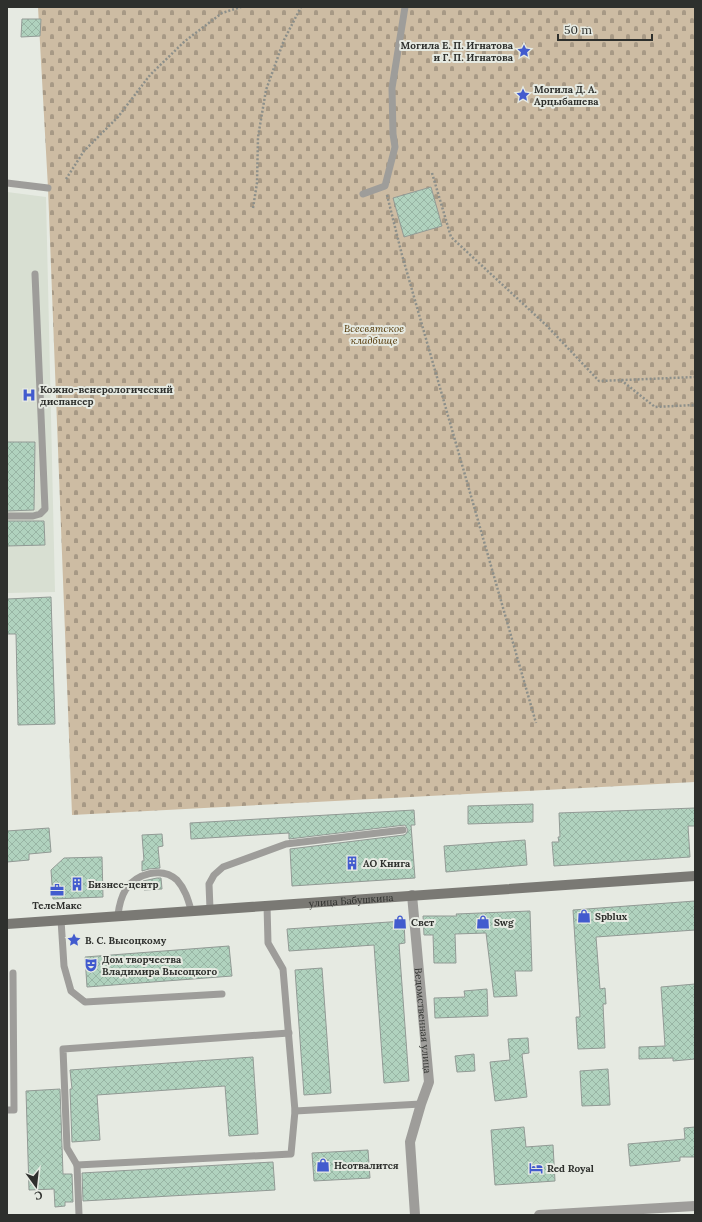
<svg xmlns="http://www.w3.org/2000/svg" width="702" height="1222" font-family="Lora,serif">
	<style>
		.built { fill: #d8dfd2 }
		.cemetery { fill: url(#cemetery-stones) }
		.building { fill: url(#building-cross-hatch); stroke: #929a95 }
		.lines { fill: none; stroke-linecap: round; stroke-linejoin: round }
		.path { stroke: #8c8f8a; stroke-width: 2.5; stroke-dasharray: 2 2; stroke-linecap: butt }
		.service { stroke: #9e9d9a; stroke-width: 7 }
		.minor { stroke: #9e9d9a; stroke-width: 10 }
		.tertiary { stroke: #9e9d9a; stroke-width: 10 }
		.secondary { stroke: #7a7974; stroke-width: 10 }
		.labels { text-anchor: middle; stroke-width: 4; stroke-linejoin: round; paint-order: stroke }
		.poi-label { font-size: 10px; font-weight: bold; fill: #2e302d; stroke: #e6eae2; text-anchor: start }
		.park-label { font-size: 10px; font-style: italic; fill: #4f3300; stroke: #e6eae2 }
		.street-label { font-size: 10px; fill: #2e302d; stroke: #e6eae2 }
	</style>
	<defs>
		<pattern id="cemetery-stones" width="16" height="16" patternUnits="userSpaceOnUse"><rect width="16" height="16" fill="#cdbca3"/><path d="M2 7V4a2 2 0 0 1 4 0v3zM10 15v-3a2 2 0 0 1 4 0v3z" fill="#a79985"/></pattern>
		<pattern id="building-cross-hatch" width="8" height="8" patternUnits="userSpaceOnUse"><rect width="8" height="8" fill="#b0d2be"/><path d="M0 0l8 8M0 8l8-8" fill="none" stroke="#98b5a4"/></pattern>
	</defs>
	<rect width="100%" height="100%" fill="#e6eae2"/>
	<path class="built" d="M 7,192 L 46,197 L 55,592 L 7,593 Z"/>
	<path class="cemetery" d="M 38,7 L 695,7 L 695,782 L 72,815 L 48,188 Z"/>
	<g class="building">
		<path d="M 22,19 L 41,19 L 40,36 L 21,37 Z"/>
		<path d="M 431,187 L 442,226 L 404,237 L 393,198 Z"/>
		<path d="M 7,442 L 35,442 L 34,510 L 7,511 Z"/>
		<path d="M 7,521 L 44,521 L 45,545 L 7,546 Z"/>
		<path d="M 51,597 L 55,724 L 18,725 L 16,634 L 7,634 L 7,599 Z"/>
		<path d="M 533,804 L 533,822 L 468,824 L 468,806 Z"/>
		<path d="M 695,808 L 695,826 L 688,826 L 690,857 L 554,866 L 552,842 L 559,842 L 558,837 L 560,837 L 559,813 Z"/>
		<path d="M 414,810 L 415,825 L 411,825 L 415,878 L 292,886 L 290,849 L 404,835 L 406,834 L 408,830 L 405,825 L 289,839 L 289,833 L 191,839 L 190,823 Z"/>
		<path d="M 49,828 L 51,852 L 29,854 L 29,860 L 7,862 L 7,831 Z"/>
		<path d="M 162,834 L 163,846 L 158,847 L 160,868 L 149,869 L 142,871 L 142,861 L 144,861 L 142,835 Z"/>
		<path d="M 525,840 L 527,865 L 446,872 L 444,846 Z"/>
		<path d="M 102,857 L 103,897 L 53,899 L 51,870 L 64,858 Z"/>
		<path d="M 157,878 L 161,878 L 162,889 L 144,890 L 143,881 Z"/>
		<path d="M 695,901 L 695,930 L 596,937 L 600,989 L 605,988 L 606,1004 L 603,1004 L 605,1048 L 578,1049 L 576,1017 L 580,1017 L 573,910 Z"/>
		<path d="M 530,911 L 532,971 L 515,971 L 517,996 L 494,997 L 486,933 L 455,934 L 456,963 L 434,963 L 433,935 L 424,935 L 423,916 L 457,916 L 456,914 Z"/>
		<path d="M 404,921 L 405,943 L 399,944 L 409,1081 L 384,1083 L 374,945 L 289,951 L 287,929 Z"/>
		<path d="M 229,946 L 232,976 L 87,987 L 85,957 Z"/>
		<path d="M 322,968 L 331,1093 L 304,1095 L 295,970 Z"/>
		<path d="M 695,984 L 695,1059 L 673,1061 L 673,1058 L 639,1059 L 639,1047 L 665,1046 L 661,987 Z"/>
		<path d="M 487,989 L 488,1016 L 435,1018 L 434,998 L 465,997 L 464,991 Z"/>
		<path d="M 528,1038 L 529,1053 L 522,1054 L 527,1097 L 495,1101 L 490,1062 L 510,1060 L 508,1039 Z"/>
		<path d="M 474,1054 L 475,1071 L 457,1072 L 455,1056 Z"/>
		<path d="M 253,1057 L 258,1134 L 229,1136 L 225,1086 L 97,1095 L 100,1140 L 72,1142 L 70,1089 L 72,1089 L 70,1070 Z"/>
		<path d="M 608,1069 L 610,1105 L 582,1106 L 580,1071 Z"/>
		<path d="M 60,1089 L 63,1174 L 72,1174 L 73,1202 L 65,1202 L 65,1206 L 55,1207 L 54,1189 L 29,1190 L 26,1091 Z"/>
		<path d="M 524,1127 L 526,1147 L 553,1145 L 555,1181 L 495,1185 L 491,1130 Z"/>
		<path d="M 695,1127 L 695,1157 L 680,1157 L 680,1161 L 630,1166 L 628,1144 L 685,1139 L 684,1128 Z"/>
		<path d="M 368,1150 L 370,1178 L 314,1181 L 312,1153 Z"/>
		<path d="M 273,1162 L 275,1190 L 83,1201 L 82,1173 Z"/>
	</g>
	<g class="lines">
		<g class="path">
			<path d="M 432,173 L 451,237 L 547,326 L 599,381 L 695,377"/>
			<path d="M 66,179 L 84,151 L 118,117 L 150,75 L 185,41 L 222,13 L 241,7"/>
			<path d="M 387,195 L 402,255 L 536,723"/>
			<path d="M 253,208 L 257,183 L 258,137 L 266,90 L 284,40 L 301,7"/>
			<path d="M 621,380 L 655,407 L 695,405"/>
		</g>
		<g class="service">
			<path d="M 7,183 L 48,188"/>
			<path d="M 363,194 L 385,186 L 395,147 L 393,134 L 392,88 L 405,7"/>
			<path d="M 7,516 L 33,516 L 40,514 L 45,509 L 35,274"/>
			<path d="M 267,905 L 268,943 L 283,969 L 295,1111 L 421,1104"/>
			<path d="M 210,909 L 209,884 L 214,875 L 223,867 L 286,844 L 403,830"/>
			<path d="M 118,915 C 119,906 121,897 126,889 C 136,874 162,866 177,880 C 185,889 188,899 191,910"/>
			<path d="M 61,920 L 64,966 L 71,991 L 85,1002 L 222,994"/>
			<path d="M 7,1110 L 14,1110 L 13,973"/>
			<path d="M 77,1165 L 291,1154 L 295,1111"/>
			<path d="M 79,1215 L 77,1165 L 67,1148 L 63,1049 L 289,1033"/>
		</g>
		<path class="minor" id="s1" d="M 412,895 L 429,1082 L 421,1104 L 410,1142 L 415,1215"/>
		<path class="tertiary" d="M 539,1215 L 695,1206"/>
		<path class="secondary" id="s2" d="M 7,924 L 695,876"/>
	</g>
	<defs>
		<g id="sight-bare" transform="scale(1.08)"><path d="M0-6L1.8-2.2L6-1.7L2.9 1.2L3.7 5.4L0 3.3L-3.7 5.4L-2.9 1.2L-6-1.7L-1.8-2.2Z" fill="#425bce" stroke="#e6eae2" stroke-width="2.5" paint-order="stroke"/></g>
		<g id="hospital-bare" transform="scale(1.08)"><path d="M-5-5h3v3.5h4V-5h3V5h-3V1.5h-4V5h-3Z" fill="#425bce" stroke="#e6eae2" stroke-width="2.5" paint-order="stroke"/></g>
		<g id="building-bare" transform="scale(1.08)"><path d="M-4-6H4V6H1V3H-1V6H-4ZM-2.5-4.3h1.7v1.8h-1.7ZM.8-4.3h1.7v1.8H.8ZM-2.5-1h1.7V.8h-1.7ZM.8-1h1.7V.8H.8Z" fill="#425bce" stroke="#e6eae2" stroke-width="2.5" paint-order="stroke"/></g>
		<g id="office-bare" transform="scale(1.08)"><path d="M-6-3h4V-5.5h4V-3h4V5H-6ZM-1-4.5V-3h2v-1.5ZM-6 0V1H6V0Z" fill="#425bce" stroke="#e6eae2" stroke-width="2.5" paint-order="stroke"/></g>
		<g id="shop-bare" transform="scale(1.08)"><path d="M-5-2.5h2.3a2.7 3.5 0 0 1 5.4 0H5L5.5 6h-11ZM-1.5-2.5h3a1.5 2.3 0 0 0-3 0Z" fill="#425bce" stroke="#e6eae2" stroke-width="2.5" paint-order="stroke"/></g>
		<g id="theatre-bare" transform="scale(1.08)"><path d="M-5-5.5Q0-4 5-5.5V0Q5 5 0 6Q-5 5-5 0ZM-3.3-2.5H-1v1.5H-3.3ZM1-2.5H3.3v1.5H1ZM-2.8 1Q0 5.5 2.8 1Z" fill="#425bce" stroke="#e6eae2" stroke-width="2.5" paint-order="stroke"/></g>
		<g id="hotel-bare" transform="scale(1.08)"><path d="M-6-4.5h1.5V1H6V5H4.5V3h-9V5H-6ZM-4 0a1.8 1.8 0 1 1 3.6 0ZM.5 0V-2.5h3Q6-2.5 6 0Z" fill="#425bce" stroke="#e6eae2" stroke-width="2.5" paint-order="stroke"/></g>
	</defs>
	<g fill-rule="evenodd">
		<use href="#sight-bare" x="524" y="51"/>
		<use href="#sight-bare" x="523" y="95"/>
		<use href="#hospital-bare" x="29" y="395"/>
		<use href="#building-bare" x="352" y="863"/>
		<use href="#building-bare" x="77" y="884"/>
		<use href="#office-bare" x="57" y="890"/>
		<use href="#shop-bare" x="584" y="916"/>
		<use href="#shop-bare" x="400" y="922"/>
		<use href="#shop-bare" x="483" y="922"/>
		<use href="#sight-bare" x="74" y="940"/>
		<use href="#theatre-bare" x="91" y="965"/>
		<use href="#shop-bare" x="323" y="1165"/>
		<use href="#hotel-bare" x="536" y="1168"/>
	</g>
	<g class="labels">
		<g class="poi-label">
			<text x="513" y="49" text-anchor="end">Могила Е. П. Игнатова<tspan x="513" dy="12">и Г. П. Игнатова</tspan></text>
			<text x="534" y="93">Могила Д. А.<tspan x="534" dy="12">Арцыбашева</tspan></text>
			<text x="40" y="393">Кожно-венерологический<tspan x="40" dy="12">диспансер</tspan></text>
			<text x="363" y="867">АО Книга</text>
			<text x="88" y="888">Бизнес-центр</text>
			<text x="57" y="909" text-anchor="middle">ТелеМакс</text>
			<text x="595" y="920">Spblux</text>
			<text x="411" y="926">Свет</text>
			<text x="494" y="926">Swg</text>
			<text x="85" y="944">В. С. Высоцкому</text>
			<text x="102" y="963">Дом творчества<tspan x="102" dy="12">Владимира Высоцкого</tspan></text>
			<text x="334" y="1169">Неотвалится</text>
			<text x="547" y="1172">Red Royal</text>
		</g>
		<g class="park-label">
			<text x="374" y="332">Всесвятское<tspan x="374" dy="12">кладбище</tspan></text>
		</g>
		<g class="street-label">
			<text dy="4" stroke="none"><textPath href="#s2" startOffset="345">улица Бабушкина</textPath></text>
			<text dy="4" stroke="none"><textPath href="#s1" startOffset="126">Ведомственная улица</textPath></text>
		</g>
	</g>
	<rect width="702" height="1222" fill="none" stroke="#2e302d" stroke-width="16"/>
	<g transform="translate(36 1186) rotate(165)" stroke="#e6eae2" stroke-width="3" paint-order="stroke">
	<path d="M0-3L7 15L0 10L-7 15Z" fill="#2e302d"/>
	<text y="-6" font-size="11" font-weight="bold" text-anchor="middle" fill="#2e302d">С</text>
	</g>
	<path d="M558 34v6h94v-6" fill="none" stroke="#2e302d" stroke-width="2"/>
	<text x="564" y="34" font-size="12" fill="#2e302d" stroke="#e6eae2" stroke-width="3" paint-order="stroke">50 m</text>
</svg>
